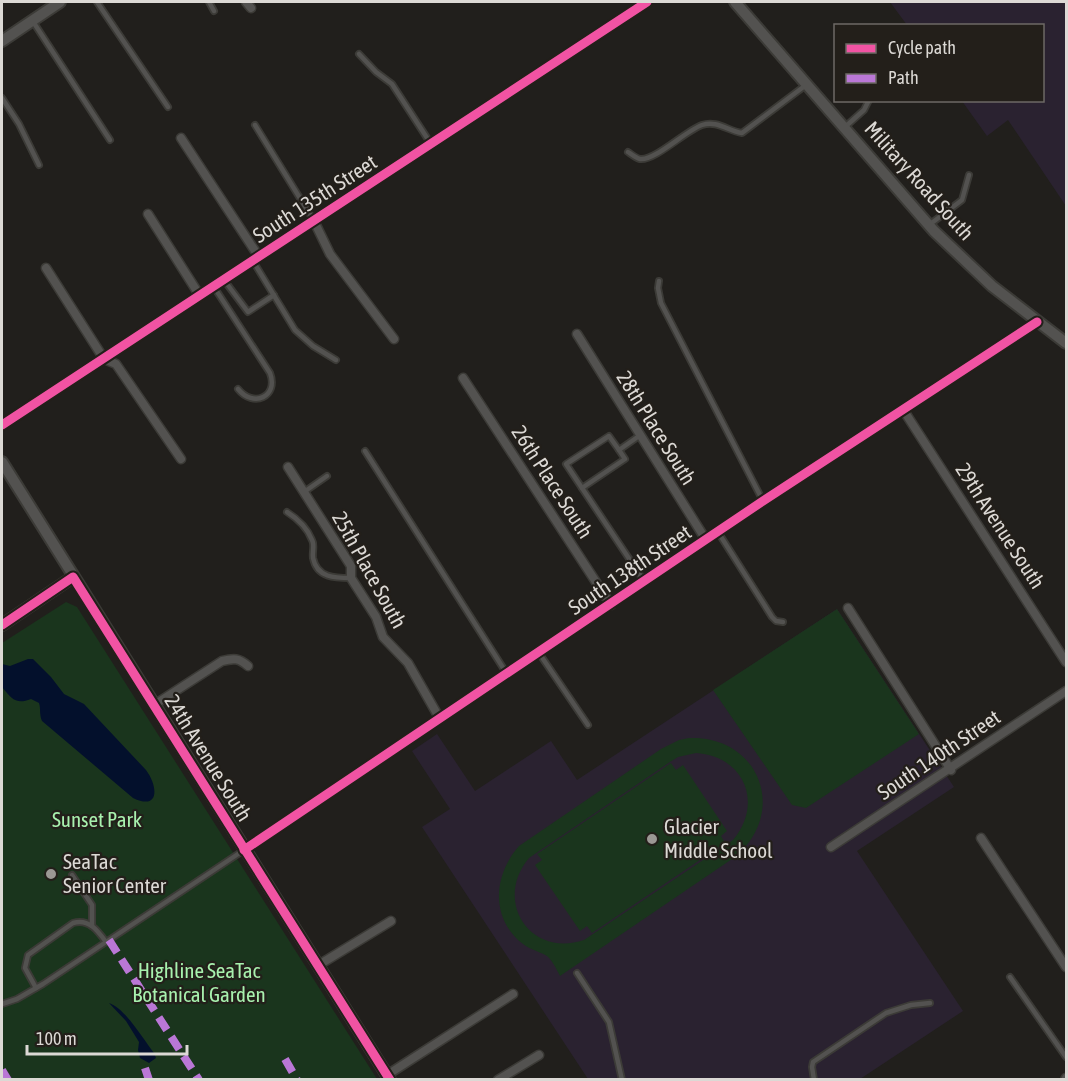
<svg xmlns="http://www.w3.org/2000/svg" width="1068" height="1081" font-family="'Asap Condensed',sans-serif">
	<style>
		.education { fill: #2a2230 }
		.green { fill: #1a351d; fill-rule: evenodd }
		.water { fill: #03102c }
		.lines { fill: none; stroke-linecap: round; stroke-linejoin: round }
		.service-casing { stroke: #3c3b37; stroke-width: 8 }
		.minor-casing { stroke: #3c3b37; stroke-width: 11 }
		.tertiary-casing { stroke: #3c3b37; stroke-width: 14 }
		.service { stroke: #535250; stroke-width: 4.5 }
		.minor { stroke: #535250; stroke-width: 8 }
		.tertiary { stroke: #535250; stroke-width: 10 }
		.quiet { stroke: #ba77d6; stroke-width: 8; stroke-dasharray: 15 8; stroke-linecap: butt }
		.cycleway-casing { stroke: #231f1a; stroke-width: 13 }
		.cycleway { stroke: #f153a3; stroke-width: 9 }
		.poi-dot { fill: #9b9894; stroke: #231f1a; stroke-width: 2 }
		.labels { text-anchor: middle; stroke-width: 4.5; stroke-linejoin: round; paint-order: stroke }
		.street-label { font-size: 21px; fill: #dcd9d5; stroke: #231f1a }
		.park-label { font-size: 21px; fill: #a8f1ae; stroke: #231f1a }
		.poi-label { font-size: 21px; fill: #dcd9d5; stroke: #231f1a; text-anchor: start }
	</style>
	<rect width="100%" height="100%" fill="#211f1c"/>
	<g class="education">
		<path d="M 890,2 L 1066,2 L 1066,206 L 1008,120 L 987,136 L 962,101 L 1042,100 L 1042,26 L 907,25 Z"/>
		<path d="M 837,609 L 954,787 L 857,851 L 963,1011 L 860,1079 L 588,1079 L 422,827 L 450,809 L 412,751 L 437,734 L 475,791 L 551,741 L 577,780 Z"/>
	</g>
	<g class="green">
		<path d="M 66,602 L 77,607 L 377,1079 L 2,1079 L 2,643 Z"/>
		<path d="M 837,609 L 919,734 L 806,808 L 792,805 L 713,690 Z"/>
		<path d="M 689,738 C 759,735 789,812 735,857 L 560,976 C 557,970 552,960 547,956 C 537,950 529,950 518,940 C 490,913 495,873 519,846 L 661,749 L 679,740 ZM 696,753 C 744,756 764,803 733,840 L 584,940 C 530,958 493,901 529,858 L 670,762 L 678,757 Z"/>
		<path d="M 671,763 L 676,770 L 683,765 L 727,831 L 721,836 L 725,843 L 592,933 L 587,926 L 580,931 L 535,865 L 542,860 L 537,854 Z"/>
	</g>
	<g class="water">
		<path d="M 28,659 L 33,659 L 51,677 L 64,694 L 84,704 L 146,770 C 158,786 160,811 133,798 L 42,721 C 39,714 41,709 39,703 L 31,699 C 16,705 12,699 2,687 L 2,664 L 10,666 Z"/>
		<path d="M 109,1003 C 125,1008 143,1039 154,1053 L 156,1058 L 149,1063 L 140,1058 L 138,1050 L 139,1042 L 126,1021 Z"/>
	</g>
	<g class="lines">
		<g class="service-casing">
			<g id="service">
				<path d="M 97,2 L 168,107"/>
				<path d="M 209,2 L 214,11"/>
				<path d="M 32,20 L 110,140"/>
				<path d="M 359,54 L 376,72 L 392,84 L 431,144"/>
				<path d="M 2,98 L 19,124 L 39,165"/>
				<path d="M 255,125 L 314,221"/>
				<path d="M 845,127 L 864,110 L 869,100"/>
				<path d="M 628,152 C 631,154 636,158 640,159 C 655,161 685,131 702,125 C 717,120 728,131 742,133 L 806,85"/>
				<path d="M 929,225 L 962,200 L 969,175"/>
				<path d="M 253,261 L 295,330 L 313,346 L 336,360"/>
				<path d="M 224,280 L 248,312 L 274,295"/>
				<path d="M 659,281 L 658,288 L 661,303 L 763,501"/>
				<path d="M 214,287 L 270,373 C 279,397 253,408 238,389"/>
				<path d="M 619,450 L 625,459 L 582,488 L 644,581"/>
				<path d="M 365,451 L 507,674"/>
				<path d="M 582,488 L 566,464 L 609,436 L 619,450 L 639,436"/>
				<path d="M 304,492 L 327,476"/>
				<path d="M 287,512 C 298,519 307,527 312,540 C 315,545 312,552 313,558 C 317,578 335,578 351,578"/>
				<path d="M 718,532 L 772,617 L 776,621 L 783,622"/>
				<path d="M 539,653 L 588,725"/>
				<path d="M 72,875 L 92,905 L 92,926"/>
				<path d="M 577,973 L 609,1022 L 622,1080"/>
				<path d="M 1010,977 L 1066,1057"/>
				<path d="M 36,988 L 25,968 L 28,955 L 73,923 C 89,918 98,931 106,942"/>
				<path d="M 2,1004 L 17,999 L 43,984 L 244,850"/>
				<path d="M 814,1080 L 812,1067 L 813,1062 L 886,1013 L 911,1005 L 930,1003"/>
			</g>
		</g>
		<g class="minor-casing">
			<g id="minor">
				<path d="M 246,2 L 251,8"/>
				<path d="M 181,138 L 259,257"/>
				<path d="M 148,214 L 200,296"/>
				<path d="M 314,221 L 330,254 L 394,339"/>
				<path d="M 46,268 L 104,359 L 116,364 L 181,459"/>
				<path d="M 577,334 L 706,540"/>
				<path d="M 463,378 L 611,605"/>
				<path d="M 904,411 L 1066,662"/>
				<path d="M 2,425 L 647,2"/>
				<path d="M 288,467 L 351,566 L 351,578 L 376,617 L 383,637 L 408,663 L 440,719"/>
				<path d="M 848,608 L 951,770"/>
				<path d="M 154,705 L 222,661 C 234,658 239,658 248,666"/>
				<path d="M 981,838 L 1066,967"/>
				<path d="M 831,847 L 1066,691"/>
				<path d="M 244,850 L 763,501 L 1037,322"/>
				<path d="M 317,966 L 391,921"/>
				<path d="M 387,1075 L 513,994"/>
				<path d="M 498,1080 L 539,1055"/>
				<path d="M 1065,1080 L 1066,1078"/>
			</g>
		</g>
		<g class="tertiary-casing">
			<g id="tertiary">
				<path d="M 735,2 L 934,231 L 992,286 L 1066,343"/>
				<path d="M 2,41 L 60,2"/>
				<path d="M 2,462 L 390,1080"/>
				<path d="M 2,625 L 73,577"/>
			</g>
		</g>
		<use href="#service" class="service"/>
		<use href="#minor" class="minor"/>
		<use href="#tertiary" class="tertiary"/>
		<g class="quiet">
			<path d="M 109,940 L 199,1080"/>
			<path d="M 285,1059 L 297,1080"/>
			<path d="M 145,1068 L 149,1080"/>
			<path d="M 2,1070 L 8,1080"/>
		</g>
		<g class="cycleway-casing">
			<g id="cycleway">
				<path d="M 2,425 L 647,2"/>
				<path d="M 2,625 L 73,577 L 390,1080"/>
				<path d="M 244,850 L 763,501 L 1037,322"/>
			</g>
		</g>
		<use href="#cycleway" class="cycleway"/>
	</g>
	<g class="poi-dot">
		<circle cx="652" cy="839" r="6"/>
		<circle cx="51" cy="874" r="6"/>
	</g>
	<g class="labels">
		<g class="street-label">
			<text transform="translate(919 181) rotate(48)" y="7">Military Road South</text>
			<text transform="translate(315 199) rotate(-33)" y="7">South 135th Street</text>
			<text transform="translate(656 428) rotate(58)" y="7">28th Place South</text>
			<text transform="translate(552 482) rotate(57)" y="7">26th Place South</text>
			<text transform="translate(1000 526) rotate(57)" y="7">29th Avenue South</text>
			<text transform="translate(369 570) rotate(61)" y="7">25th Place South</text>
			<text transform="translate(630 570) rotate(-34)" y="7">South 138th Street</text>
			<text transform="translate(939 755) rotate(-34)" y="7">South 140th Street</text>
			<text transform="translate(208 758) rotate(58)" y="7">24th Avenue South</text>
		</g>
		<g class="park-label">
			<text x="97" y="827">Sunset Park</text>
			<text x="199" y="978">Highline SeaTac<tspan x="199" dy="24">Botanical Garden</tspan></text>
		</g>
		<g class="poi-label">
			<text x="664" y="834">Glacier<tspan x="664" dy="24">Middle School</tspan></text>
			<text x="63" y="869">SeaTac<tspan x="63" dy="24">Senior Center</tspan></text>
		</g>
	</g>
	<rect width="1068" height="1081" fill="none" stroke="#dcd9d5" stroke-width="6"/>
	<rect x="834" y="24" width="210" height="78" fill="#231f1a" stroke="#6d6965" stroke-width="1.5"/>
	<rect x="846" y="44" width="30" height="9" fill="#f153a3" stroke="#6d6965" stroke-width="1.5"/>
	<text x="888" y="54" font-size="18" fill="#dcd9d5">Cycle path</text>
	<rect x="846" y="74" width="30" height="9" fill="#ba77d6" stroke="#6d6965" stroke-width="1.5"/>
	<text x="888" y="84" font-size="18" fill="#dcd9d5">Path</text>
	<path d="M27 1045v9h160v-9" fill="none" stroke="#dcd9d5" stroke-width="3"/>
	<text x="36" y="1045" font-size="18" fill="#dcd9d5" stroke="#231f1a" stroke-width="4.5" paint-order="stroke">100 m</text>
</svg>
